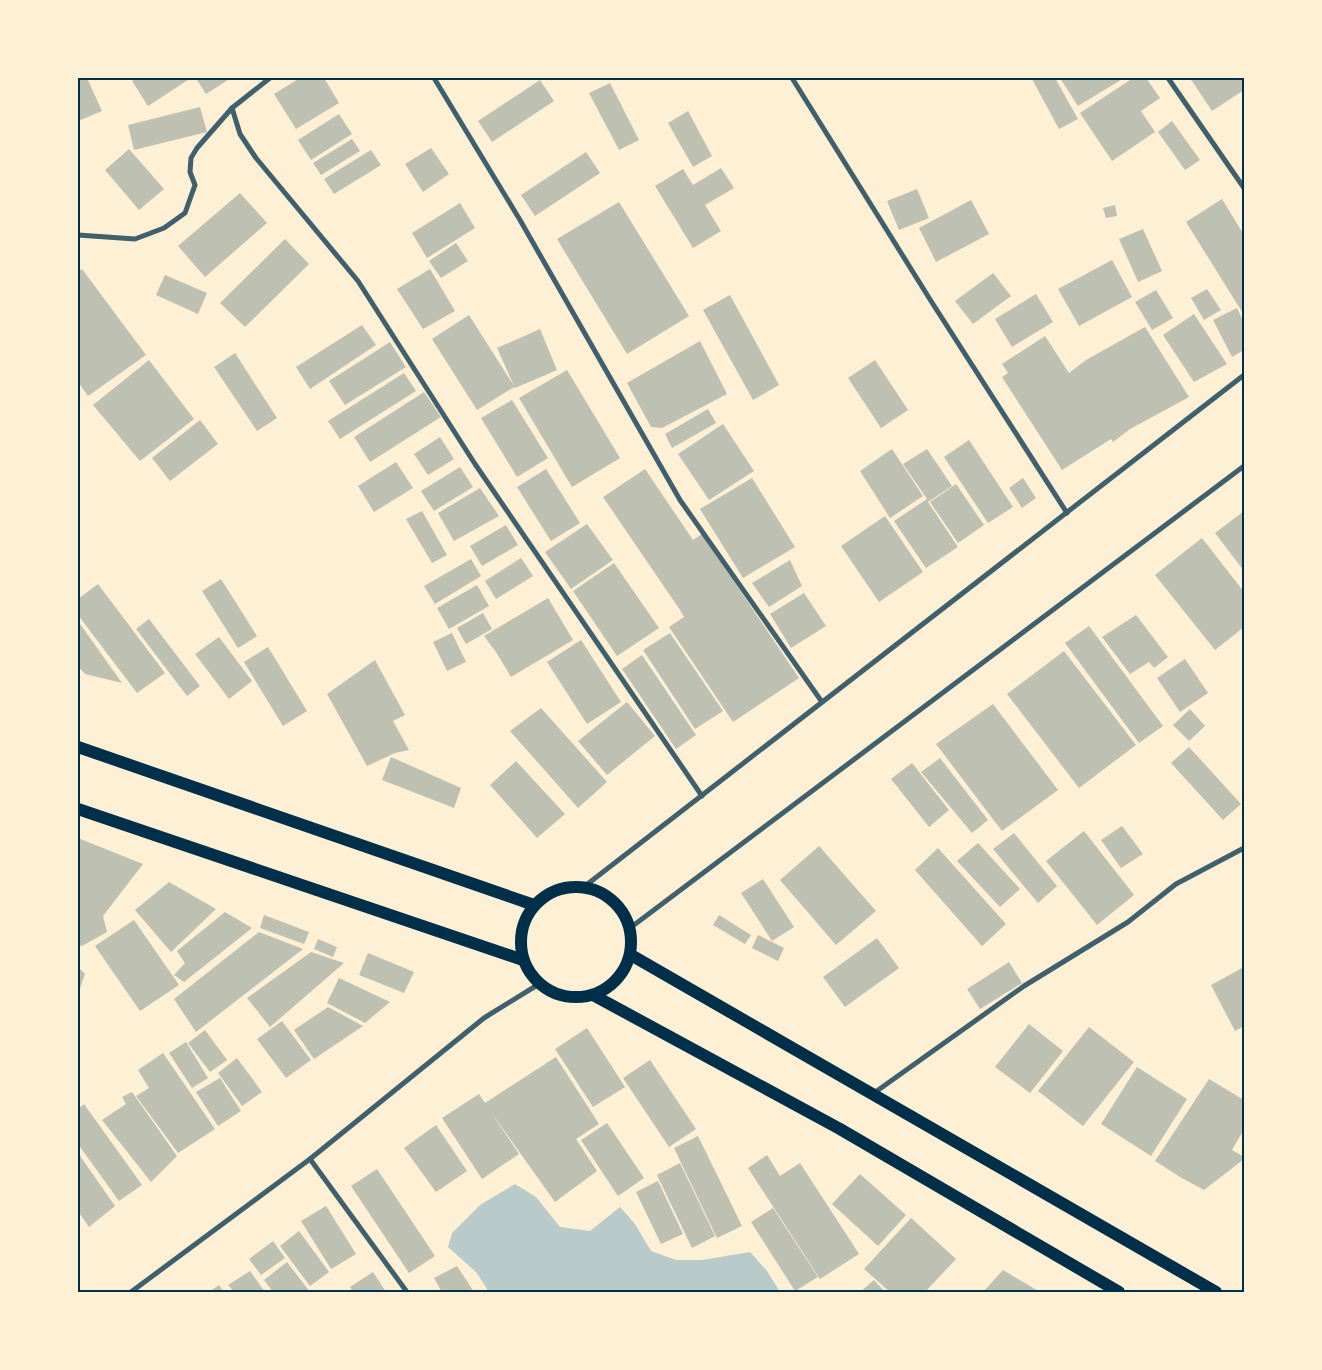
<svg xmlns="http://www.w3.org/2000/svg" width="1322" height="1370" font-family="Rubik,sans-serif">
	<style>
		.green { fill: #b9caca }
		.building { fill: #bec0b2 }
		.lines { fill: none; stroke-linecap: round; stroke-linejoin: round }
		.minor { stroke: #3f606c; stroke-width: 5 }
		.primary { stroke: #003049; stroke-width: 12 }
		.neatline { fill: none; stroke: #003049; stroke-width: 2 }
	</style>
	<rect width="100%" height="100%" fill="#fdf0d5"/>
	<path class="green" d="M 515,1184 L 536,1197 L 560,1227 L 590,1231 L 620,1207 L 635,1224 L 651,1251 L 676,1260 L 702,1260 L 750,1252 L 767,1271 L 780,1292 L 489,1292 L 476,1272 L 448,1247 L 452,1233 L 480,1205 Z"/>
	<g class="building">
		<path d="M 78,78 L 87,78 L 102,111 L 78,121 Z"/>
		<path d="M 137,78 L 191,78 L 148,106 L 132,81 Z"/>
		<path d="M 201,78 L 231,78 L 206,94 L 197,80 Z"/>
		<path d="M 300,78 L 324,78 L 339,103 L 296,129 L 274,94 Z"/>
		<path d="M 1036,78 L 1055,78 L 1078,119 L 1059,129 L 1032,79 Z"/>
		<path d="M 1060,78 L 1124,78 L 1078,106 Z"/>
		<path d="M 1133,78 L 1146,78 L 1160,98 L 1141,111 L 1155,132 L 1112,161 L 1080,113 Z"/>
		<path d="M 1190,78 L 1244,78 L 1244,90 L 1212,111 Z"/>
		<path d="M 540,80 L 554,101 L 492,142 L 478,121 Z"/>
		<path d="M 610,83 L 639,140 L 619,150 L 589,93 Z"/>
		<path d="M 200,107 L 207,132 L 134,150 L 128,125 Z"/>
		<path d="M 688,111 L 712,156 L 693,167 L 668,123 Z"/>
		<path d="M 339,114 L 352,134 L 311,160 L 298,140 Z"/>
		<path d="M 1172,121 L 1200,160 L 1185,170 L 1158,132 Z"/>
		<path d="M 352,139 L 360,151 L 321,175 L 313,163 Z"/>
		<path d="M 431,148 L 449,174 L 423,192 L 405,164 Z"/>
		<path d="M 129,149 L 164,189 L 139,210 L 105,170 Z"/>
		<path d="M 371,150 L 381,165 L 334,194 L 324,179 Z"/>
		<path d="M 586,152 L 600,173 L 535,216 L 521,195 Z"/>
		<path d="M 721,168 L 734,188 L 705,205 L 721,231 L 693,248 L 655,186 L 683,169 L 693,185 Z"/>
		<path d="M 917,189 L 929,218 L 899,230 L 887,201 Z"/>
		<path d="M 240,193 L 267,223 L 205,277 L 178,246 Z"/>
		<path d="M 1222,199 L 1244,235 L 1244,315 L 1186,222 Z"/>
		<path d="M 971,200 L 989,234 L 936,262 L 919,228 Z"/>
		<path d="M 619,202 L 689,316 L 627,354 L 557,239 Z"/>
		<path d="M 460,203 L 475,228 L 427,258 L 412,233 Z"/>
		<path d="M 1115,205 L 1117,216 L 1106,218 L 1103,208 Z"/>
		<path d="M 1143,229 L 1162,271 L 1138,282 L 1119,239 Z"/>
		<path d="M 285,239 L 309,264 L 245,327 L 220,303 Z"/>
		<path d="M 456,243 L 468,261 L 441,278 L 429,261 Z"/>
		<path d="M 1112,260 L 1132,297 L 1079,326 L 1058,289 Z"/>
		<path d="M 82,269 L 146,355 L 88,396 L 78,382 L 78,272 Z"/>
		<path d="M 430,269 L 455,311 L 423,329 L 397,289 Z"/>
		<path d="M 993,273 L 1011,296 L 973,324 L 955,301 Z"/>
		<path d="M 165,275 L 207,293 L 198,314 L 156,295 Z"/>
		<path d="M 1207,289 L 1221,310 L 1204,320 L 1191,298 Z"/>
		<path d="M 1156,290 L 1173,318 L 1152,330 L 1135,302 Z"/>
		<path d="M 1036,294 L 1053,322 L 1012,347 L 995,319 Z"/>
		<path d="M 730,295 L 779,385 L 753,400 L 703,310 Z"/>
		<path d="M 1237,308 L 1244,323 L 1244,350 L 1232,357 L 1213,320 Z"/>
		<path d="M 1194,314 L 1227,364 L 1194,382 L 1163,335 Z"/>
		<path d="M 469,315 L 514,386 L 497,348 L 540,329 L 557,370 L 515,388 L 514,387 L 477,410 L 432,339 Z"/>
		<path d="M 362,325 L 376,345 L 310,389 L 296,367 Z"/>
		<path d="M 1145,327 L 1189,397 L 1130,429 L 1113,442 L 1111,439 L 1062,470 L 1002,377 L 1008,373 L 1002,364 L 1045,336 L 1069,373 L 1086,360 Z"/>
		<path d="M 700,341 L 727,394 L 662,428 L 651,427 L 627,383 Z"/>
		<path d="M 390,342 L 406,367 L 345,405 L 329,381 Z"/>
		<path d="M 235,353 L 277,418 L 257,431 L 214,367 Z"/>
		<path d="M 149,360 L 194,419 L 140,461 L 93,405 Z"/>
		<path d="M 875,360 L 908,410 L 881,428 L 848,378 Z"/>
		<path d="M 567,370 L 620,458 L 572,487 L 519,398 Z"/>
		<path d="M 404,373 L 416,391 L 340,439 L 328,421 Z"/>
		<path d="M 424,392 L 441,417 L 370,462 L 354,437 Z"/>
		<path d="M 512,400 L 548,458 L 517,477 L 481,418 Z"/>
		<path d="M 708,409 L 716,423 L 672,448 L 665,434 Z"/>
		<path d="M 200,420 L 218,444 L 170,481 L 152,458 Z"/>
		<path d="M 723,424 L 754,471 L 709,500 L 678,454 Z"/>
		<path d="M 440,437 L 454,459 L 428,475 L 414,454 Z"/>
		<path d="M 969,440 L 1013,507 L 988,523 L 944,457 Z"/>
		<path d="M 892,449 L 923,496 L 890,518 L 860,471 Z"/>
		<path d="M 927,449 L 952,486 L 928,502 L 958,547 L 926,568 L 894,521 L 927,499 L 903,464 Z"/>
		<path d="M 396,462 L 413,488 L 374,512 L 358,486 Z"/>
		<path d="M 460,467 L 473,487 L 434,511 L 421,491 Z"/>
		<path d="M 546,469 L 580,523 L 551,541 L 517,487 Z"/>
		<path d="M 645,469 L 693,540 L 702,534 L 799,678 L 733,722 L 669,627 L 684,617 L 680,610 L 603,497 Z"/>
		<path d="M 752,478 L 795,547 L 743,578 L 700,509 Z"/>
		<path d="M 1023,478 L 1036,498 L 1022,508 L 1009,488 Z"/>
		<path d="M 956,484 L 984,525 L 958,543 L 930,502 Z"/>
		<path d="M 480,488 L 499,516 L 454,541 L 438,513 Z"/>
		<path d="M 422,511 L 447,555 L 432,563 L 406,519 Z"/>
		<path d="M 1244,511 L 1244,571 L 1215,533 Z"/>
		<path d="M 885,516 L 923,572 L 879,602 L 841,546 Z"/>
		<path d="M 587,524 L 613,560 L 571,589 L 545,552 Z"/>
		<path d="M 506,525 L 518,545 L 482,566 L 470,546 Z"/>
		<path d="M 1202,538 L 1244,592 L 1244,627 L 1215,650 L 1155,575 Z"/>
		<path d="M 521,558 L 533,576 L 496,599 L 485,581 Z"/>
		<path d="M 471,559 L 481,576 L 435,604 L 424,586 Z"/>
		<path d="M 790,560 L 802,586 L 769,607 L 752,583 Z"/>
		<path d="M 614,563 L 659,628 L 617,656 L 573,591 Z"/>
		<path d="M 221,579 L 257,636 L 238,648 L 202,591 Z"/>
		<path d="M 98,584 L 165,673 L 137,693 L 78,615 L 78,599 Z"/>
		<path d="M 477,585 L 489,606 L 449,629 L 437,608 Z"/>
		<path d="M 804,593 L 826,626 L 791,648 L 770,614 Z"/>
		<path d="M 548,598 L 573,640 L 511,677 L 496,652 L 484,636 Z"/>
		<path d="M 483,613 L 492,629 L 466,644 L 457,628 Z"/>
		<path d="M 1136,615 L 1168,657 L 1154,668 L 1149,662 L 1130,674 L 1102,637 Z"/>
		<path d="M 149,619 L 200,686 L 187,696 L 136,629 Z"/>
		<path d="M 78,621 L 122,683 L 85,674 L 78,666 Z"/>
		<path d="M 1089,626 L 1163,726 L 1139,743 L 1065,643 Z"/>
		<path d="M 452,633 L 466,662 L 447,671 L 433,642 Z"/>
		<path d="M 670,633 L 723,711 L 695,729 L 643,650 Z"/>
		<path d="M 219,637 L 252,681 L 229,699 L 195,654 Z"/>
		<path d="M 581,640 L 621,702 L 587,724 L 547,662 Z"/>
		<path d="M 268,647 L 307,711 L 283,726 L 244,662 Z"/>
		<path d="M 1064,651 L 1136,745 L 1079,788 L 1007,694 Z"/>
		<path d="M 642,655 L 696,735 L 676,749 L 622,669 Z"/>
		<path d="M 1185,659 L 1208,693 L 1180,712 L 1157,678 Z"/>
		<path d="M 375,660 L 405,715 L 393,721 L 409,750 L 395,753 L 367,766 L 327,694 Z"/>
		<path d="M 627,702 L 655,736 L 607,775 L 578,741 Z"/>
		<path d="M 993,704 L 1058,790 L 1002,831 L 936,744 Z"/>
		<path d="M 541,708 L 607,782 L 578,808 L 510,731 Z"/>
		<path d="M 1190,709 L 1205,726 L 1189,741 L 1173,725 Z"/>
		<path d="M 1189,747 L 1241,804 L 1223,820 L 1171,763 Z"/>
		<path d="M 391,757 L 461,788 L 454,808 L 382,780 Z"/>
		<path d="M 940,758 L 988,820 L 972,833 L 921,772 Z"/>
		<path d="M 516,761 L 565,814 L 537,838 L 490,785 Z"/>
		<path d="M 912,763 L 949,810 L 929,827 L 891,779 Z"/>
		<path d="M 1122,826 L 1143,854 L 1121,868 L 1101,840 Z"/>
		<path d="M 1084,831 L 1134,895 L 1097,925 L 1046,861 Z"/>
		<path d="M 1014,833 L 1057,886 L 1038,903 L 993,849 Z"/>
		<path d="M 78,838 L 143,864 L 103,916 L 107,932 L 82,946 L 78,945 Z"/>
		<path d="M 978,843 L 1020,889 L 1000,907 L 957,861 Z"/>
		<path d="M 819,846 L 876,911 L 836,945 L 780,880 Z"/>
		<path d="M 938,848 L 1006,924 L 982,946 L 915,870 Z"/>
		<path d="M 763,879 L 794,927 L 772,941 L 741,893 Z"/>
		<path d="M 169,882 L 216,909 L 171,952 L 135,910 Z"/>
		<path d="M 225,912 L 252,928 L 184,982 L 174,975 L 185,963 L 177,951 Z"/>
		<path d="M 264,915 L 309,932 L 304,944 L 260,928 Z"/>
		<path d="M 719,915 L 751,935 L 745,944 L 713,925 Z"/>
		<path d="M 134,920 L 179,985 L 140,1011 L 95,946 Z"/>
		<path d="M 259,932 L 303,949 L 196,1032 L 174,999 Z"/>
		<path d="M 758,935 L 784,948 L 778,961 L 752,948 Z"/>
		<path d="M 877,938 L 899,968 L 845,1007 L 823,977 Z"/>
		<path d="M 318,939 L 337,947 L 333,957 L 314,949 Z"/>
		<path d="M 311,952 L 344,963 L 270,1027 L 247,998 Z"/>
		<path d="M 368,953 L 414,972 L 404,993 L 359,975 Z"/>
		<path d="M 1009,962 L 1022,983 L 980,1009 L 967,989 Z"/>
		<path d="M 78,967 L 85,974 L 78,994 Z"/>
		<path d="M 1244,967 L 1244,1026 L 1235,1031 L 1211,985 Z"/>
		<path d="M 339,978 L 390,1002 L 365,1023 L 327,1003 Z"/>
		<path d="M 328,1007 L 363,1026 L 314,1059 L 294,1030 Z"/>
		<path d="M 282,1021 L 311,1060 L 286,1078 L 257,1039 Z"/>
		<path d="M 1029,1024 L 1063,1051 L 1030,1093 L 995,1067 Z"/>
		<path d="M 1089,1027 L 1134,1062 L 1083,1126 L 1038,1091 Z"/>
		<path d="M 587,1028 L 625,1087 L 593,1107 L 555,1049 Z"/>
		<path d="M 205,1030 L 227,1060 L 210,1072 L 188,1043 Z"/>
		<path d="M 186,1042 L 208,1078 L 192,1088 L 169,1053 Z"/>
		<path d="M 163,1053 L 215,1129 L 178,1153 L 136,1096 L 149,1088 L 138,1070 Z"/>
		<path d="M 556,1057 L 599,1124 L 576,1139 L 597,1171 L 555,1202 L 491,1112 L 519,1154 L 482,1179 L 442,1118 L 479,1094 L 485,1103 Z"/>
		<path d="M 237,1058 L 262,1092 L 242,1106 L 218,1073 Z"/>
		<path d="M 650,1060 L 696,1129 L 669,1147 L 623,1078 Z"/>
		<path d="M 1137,1067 L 1187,1099 L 1151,1156 L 1101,1124 Z"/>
		<path d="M 220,1078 L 241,1111 L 218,1126 L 196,1092 Z"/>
		<path d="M 1209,1079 L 1244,1100 L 1244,1129 L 1232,1150 L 1244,1157 L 1244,1159 L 1204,1190 L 1180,1177 L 1155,1161 Z"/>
		<path d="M 132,1092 L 177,1156 L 151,1182 L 102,1120 L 126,1104 L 122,1097 Z"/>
		<path d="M 84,1104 L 142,1185 L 119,1201 L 78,1144 L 78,1109 Z"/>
		<path d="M 607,1123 L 644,1178 L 618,1196 L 581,1140 Z"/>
		<path d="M 436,1125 L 467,1171 L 436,1192 L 404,1148 Z"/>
		<path d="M 698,1136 L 742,1226 L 717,1238 L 674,1148 Z"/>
		<path d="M 78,1153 L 115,1206 L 89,1227 L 78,1211 Z"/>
		<path d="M 767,1155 L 780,1176 L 800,1163 L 859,1254 L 820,1279 L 748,1168 Z"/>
		<path d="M 680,1163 L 715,1236 L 692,1248 L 657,1175 Z"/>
		<path d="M 377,1169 L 435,1256 L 409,1273 L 351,1186 Z"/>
		<path d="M 860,1174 L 906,1215 L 878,1246 L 832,1204 Z"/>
		<path d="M 658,1181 L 683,1234 L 661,1244 L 636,1192 Z"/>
		<path d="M 326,1206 L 356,1254 L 331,1269 L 301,1221 Z"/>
		<path d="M 773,1208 L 818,1277 L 795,1291 L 751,1222 Z"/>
		<path d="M 911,1218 L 956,1259 L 925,1292 L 890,1292 L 864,1269 Z"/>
		<path d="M 299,1231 L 329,1272 L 310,1286 L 280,1246 Z"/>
		<path d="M 273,1241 L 285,1258 L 261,1275 L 249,1259 Z"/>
		<path d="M 287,1262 L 310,1292 L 273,1292 L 264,1280 Z"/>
		<path d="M 457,1266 L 474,1292 L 442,1292 L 434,1278 Z"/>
		<path d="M 1003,1270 L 1040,1292 L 983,1292 Z"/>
		<path d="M 250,1271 L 265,1292 L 234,1292 L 228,1285 Z"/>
		<path d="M 373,1272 L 386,1292 L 353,1292 L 350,1287 Z"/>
		<path d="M 874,1280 L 885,1292 L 860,1292 Z"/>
		<path d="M 219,1285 L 224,1292 L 209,1292 Z"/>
	</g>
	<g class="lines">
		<g class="minor">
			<path d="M 434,78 L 520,220 L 680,500 L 822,702"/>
			<path d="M 792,78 L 931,301 L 1067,513"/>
			<path d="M 1168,78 L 1244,188"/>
			<path d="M 232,108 L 240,134 L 256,158 L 358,281 L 475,464 L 702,796"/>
			<path d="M 78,235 L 135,239 L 164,228 L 185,213 L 195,185 L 190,172 L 191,158 L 197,148 L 232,108 L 270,78"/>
			<path d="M 585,886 L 1244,375"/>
			<path d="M 630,928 L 1244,466"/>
			<path d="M 874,1093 L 1024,986 L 1128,922 L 1176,884 L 1244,848"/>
			<path d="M 310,1159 L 407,1292"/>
			<path d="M 131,1292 L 310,1159 L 484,1018 L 539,984"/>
		</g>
		<g class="primary">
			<path d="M 78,747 L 534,905"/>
			<path d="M 78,809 L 523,960"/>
			<circle cx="576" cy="942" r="55"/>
			<path d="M 631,955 L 1216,1292"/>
			<path d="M 593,995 L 840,1129 L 1119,1292"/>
		</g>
	</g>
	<rect width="1322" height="1370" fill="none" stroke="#fdf0d5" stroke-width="158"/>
	<rect x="79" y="79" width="1164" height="1212" class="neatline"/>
</svg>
